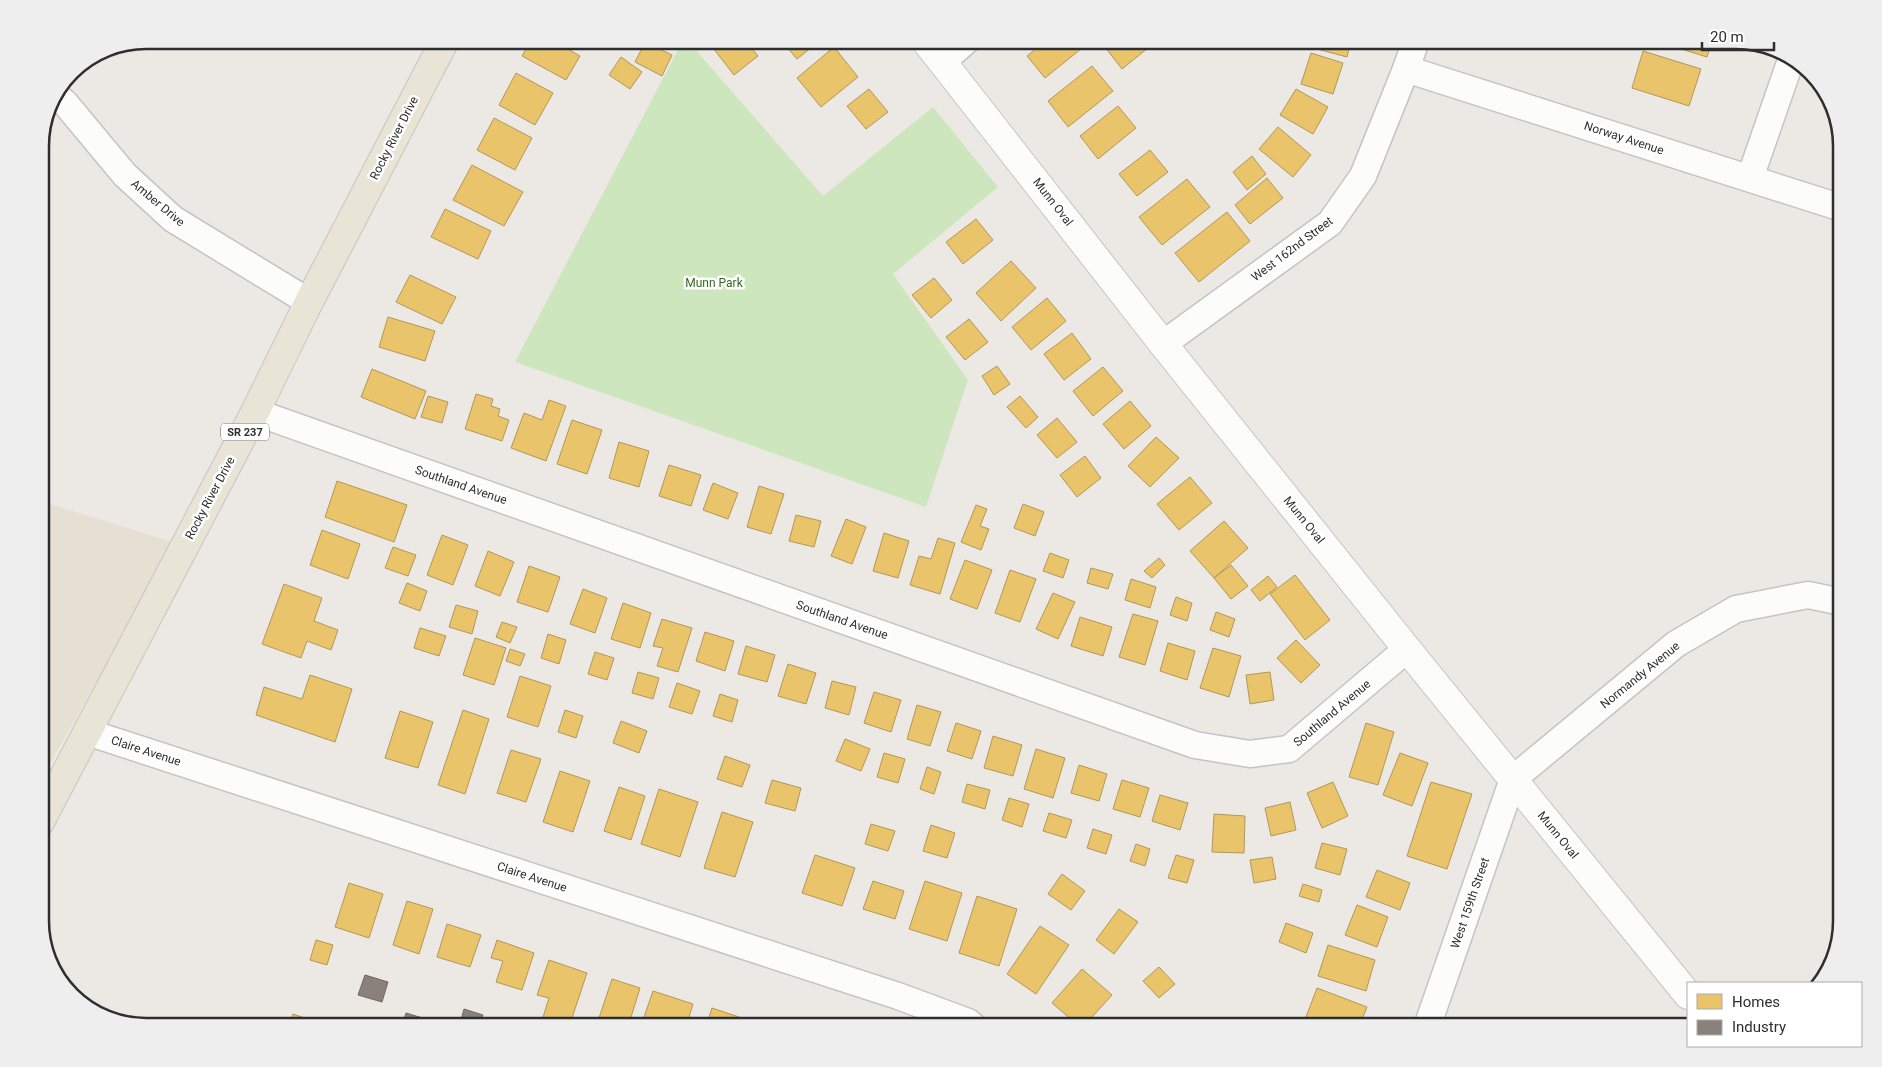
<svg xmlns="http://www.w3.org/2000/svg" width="1882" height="1067" font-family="Roboto,sans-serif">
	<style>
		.education { fill: #e6e0d3 }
		.green { fill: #cee6be }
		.homes { fill: #e9c46a; stroke: #b19758 }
		.industry { fill: #8a817c; stroke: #6e6865 }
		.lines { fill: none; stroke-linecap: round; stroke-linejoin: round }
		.minor-casing { stroke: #c5c4c5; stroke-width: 29 }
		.tertiary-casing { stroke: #c5c4c5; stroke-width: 30 }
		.primary-casing { stroke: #c6c5c4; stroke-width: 30 }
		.minor { stroke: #fcfcfb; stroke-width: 26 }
		.tertiary { stroke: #fcfcfb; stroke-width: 28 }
		.primary { stroke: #e8e4d6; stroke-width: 28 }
		.labels { text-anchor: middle; stroke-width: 5; stroke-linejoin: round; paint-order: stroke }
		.shield { fill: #fff; stroke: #6d6d6d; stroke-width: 1 }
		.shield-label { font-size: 11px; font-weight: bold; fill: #2e2e2e }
		.street-label { font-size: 12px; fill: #2e2e2e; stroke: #fff }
		.park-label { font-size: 12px; fill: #2c6e1b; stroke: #fff }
		.rim { fill: none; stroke: #2e2e2e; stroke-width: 2.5 }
	</style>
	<rect width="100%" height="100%" fill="#ece8e4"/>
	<path class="education" d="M 40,501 L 176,543 L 40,781 Z"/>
	<path class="green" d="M 683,40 L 687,40 L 823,196 L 933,107 L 998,187 L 893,274 L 968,380 L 926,507 L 515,362 Z"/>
	<g class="homes">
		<path d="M 531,40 L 552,40 L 580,56 L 566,80 L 522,56 Z"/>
		<path d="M 723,40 L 745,40 L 758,56 L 734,75 L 713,48 Z"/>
		<path d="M 781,40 L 821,40 L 797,59 Z"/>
		<path d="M 1047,40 L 1092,40 L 1045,78 L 1027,56 Z"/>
		<path d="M 1103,40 L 1142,40 L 1148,48 L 1122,69 L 1101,42 Z"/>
		<path d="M 1308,40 L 1351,40 L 1347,57 L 1306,46 Z"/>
		<path d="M 1666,40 L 1712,40 L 1707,57 L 1665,44 Z"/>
		<path d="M 645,42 L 672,55 L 662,76 L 635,62 Z"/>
		<path d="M 834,47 L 858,77 L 821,107 L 797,78 Z"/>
		<path d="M 1643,51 L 1701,69 L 1689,106 L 1632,88 Z"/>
		<path d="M 1311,53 L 1343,63 L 1333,94 L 1301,84 Z"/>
		<path d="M 621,57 L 642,72 L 630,89 L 609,75 Z"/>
		<path d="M 1092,66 L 1113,91 L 1068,127 L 1048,101 Z"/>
		<path d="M 516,73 L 553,93 L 535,125 L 499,105 Z"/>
		<path d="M 869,89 L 888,112 L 866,129 L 847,106 Z"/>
		<path d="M 1296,89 L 1328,107 L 1313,134 L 1280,115 Z"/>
		<path d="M 1118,106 L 1136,128 L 1098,159 L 1080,136 Z"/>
		<path d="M 494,118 L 532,138 L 515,170 L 477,150 Z"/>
		<path d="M 1278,127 L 1311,155 L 1293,177 L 1259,149 Z"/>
		<path d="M 1150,150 L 1168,172 L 1137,196 L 1119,174 Z"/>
		<path d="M 1252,156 L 1266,174 L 1247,190 L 1233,172 Z"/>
		<path d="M 472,165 L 523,192 L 504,226 L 453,200 Z"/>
		<path d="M 1267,178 L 1283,198 L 1250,224 L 1235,205 Z"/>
		<path d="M 1187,179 L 1210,207 L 1162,245 L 1139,217 Z"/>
		<path d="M 445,209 L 491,231 L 478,259 L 431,237 Z"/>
		<path d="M 1227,212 L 1250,241 L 1199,282 L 1175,253 Z"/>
		<path d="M 976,219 L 993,240 L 963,264 L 946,242 Z"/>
		<path d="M 1011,261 L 1036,288 L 1001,321 L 976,293 Z"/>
		<path d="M 410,275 L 456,297 L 442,324 L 396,302 Z"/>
		<path d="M 934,278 L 952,300 L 931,318 L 912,295 Z"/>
		<path d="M 1047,298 L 1066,321 L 1031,350 L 1012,327 Z"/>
		<path d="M 388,317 L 435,331 L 425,361 L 379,347 Z"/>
		<path d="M 969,319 L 988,342 L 965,360 L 946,337 Z"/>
		<path d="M 1072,333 L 1091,359 L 1064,380 L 1044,354 Z"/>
		<path d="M 997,366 L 1010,384 L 994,395 L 982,376 Z"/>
		<path d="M 1103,367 L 1123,391 L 1093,416 L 1073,391 Z"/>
		<path d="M 372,369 L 426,391 L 415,419 L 361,397 Z"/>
		<path d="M 476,394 L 493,399 L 491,406 L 500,409 L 498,416 L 509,420 L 502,441 L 465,429 Z"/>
		<path d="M 428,396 L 448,402 L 442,423 L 421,417 Z"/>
		<path d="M 1020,396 L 1038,417 L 1026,428 L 1007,407 Z"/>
		<path d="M 549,400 L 566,406 L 546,461 L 511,448 L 524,413 L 542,420 Z"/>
		<path d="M 1130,401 L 1151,426 L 1124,449 L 1103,424 Z"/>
		<path d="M 1057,418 L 1077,442 L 1057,458 L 1037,435 Z"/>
		<path d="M 572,420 L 602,430 L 587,474 L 557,464 Z"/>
		<path d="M 1156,437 L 1179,458 L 1150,487 L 1128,466 Z"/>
		<path d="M 619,442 L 649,451 L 639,487 L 609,478 Z"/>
		<path d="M 1085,456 L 1101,478 L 1077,497 L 1060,475 Z"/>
		<path d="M 669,465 L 701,475 L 691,506 L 659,496 Z"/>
		<path d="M 1190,477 L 1212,503 L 1179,530 L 1157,504 Z"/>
		<path d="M 337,481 L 407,505 L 394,542 L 325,517 Z"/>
		<path d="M 713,483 L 738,493 L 728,519 L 703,510 Z"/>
		<path d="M 759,486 L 784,494 L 771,534 L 747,527 Z"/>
		<path d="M 1023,504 L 1044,512 L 1035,536 L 1014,528 Z"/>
		<path d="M 976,505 L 987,509 L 980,526 L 989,529 L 981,550 L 961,542 Z"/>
		<path d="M 796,515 L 821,521 L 814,547 L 789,541 Z"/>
		<path d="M 846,519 L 866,527 L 852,564 L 831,556 Z"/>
		<path d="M 1224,521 L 1248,548 L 1214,578 L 1190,551 Z"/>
		<path d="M 322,530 L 360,544 L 348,579 L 310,565 Z"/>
		<path d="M 884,533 L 909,541 L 898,578 L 873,571 Z"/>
		<path d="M 442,535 L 468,545 L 453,585 L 427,575 Z"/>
		<path d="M 938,538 L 955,543 L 940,594 L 910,585 L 919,556 L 931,559 Z"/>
		<path d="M 393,547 L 416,555 L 408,576 L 385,568 Z"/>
		<path d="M 488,551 L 514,562 L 500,596 L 475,586 Z"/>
		<path d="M 1050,553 L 1069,560 L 1063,578 L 1043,571 Z"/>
		<path d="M 1159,558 L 1165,565 L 1152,578 L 1144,571 Z"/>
		<path d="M 965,560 L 992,570 L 977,609 L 950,599 Z"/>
		<path d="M 1231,565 L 1248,586 L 1231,599 L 1214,578 Z"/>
		<path d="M 529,566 L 560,577 L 548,612 L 517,602 Z"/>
		<path d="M 1091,568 L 1113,574 L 1108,589 L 1087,583 Z"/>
		<path d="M 1010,570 L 1036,579 L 1020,622 L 995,613 Z"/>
		<path d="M 1295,575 L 1330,620 L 1305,640 L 1270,594 Z"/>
		<path d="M 1268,576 L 1277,587 L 1260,601 L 1251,590 Z"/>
		<path d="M 1131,579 L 1156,587 L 1150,608 L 1125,600 Z"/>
		<path d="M 407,583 L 427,591 L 420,611 L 399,603 Z"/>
		<path d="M 284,584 L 322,598 L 314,621 L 338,630 L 331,650 L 307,641 L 301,658 L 262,644 Z"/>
		<path d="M 583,589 L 607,598 L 595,633 L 570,624 Z"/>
		<path d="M 1053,593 L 1075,602 L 1058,639 L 1036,629 Z"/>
		<path d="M 1176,597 L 1192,603 L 1187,621 L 1170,615 Z"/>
		<path d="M 623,603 L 651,613 L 640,648 L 611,639 Z"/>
		<path d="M 456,605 L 478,611 L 472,634 L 449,627 Z"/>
		<path d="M 1216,612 L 1235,619 L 1229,637 L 1210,630 Z"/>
		<path d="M 1133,614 L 1158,621 L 1145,665 L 1119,657 Z"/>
		<path d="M 1080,617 L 1112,627 L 1103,656 L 1071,646 Z"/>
		<path d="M 662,619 L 692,628 L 678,672 L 657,666 L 663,648 L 653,646 Z"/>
		<path d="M 502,622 L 517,627 L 510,643 L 496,637 Z"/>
		<path d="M 420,628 L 446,636 L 439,656 L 414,648 Z"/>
		<path d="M 705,632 L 734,641 L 725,671 L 696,661 Z"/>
		<path d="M 548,634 L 566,640 L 559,664 L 541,658 Z"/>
		<path d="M 475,638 L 506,648 L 494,685 L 463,675 Z"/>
		<path d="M 1296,640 L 1320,665 L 1301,683 L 1277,658 Z"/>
		<path d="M 1168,643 L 1195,651 L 1187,680 L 1160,671 Z"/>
		<path d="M 746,646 L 775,655 L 767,682 L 738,674 Z"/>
		<path d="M 1213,648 L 1241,656 L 1229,697 L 1200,688 Z"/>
		<path d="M 510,649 L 525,654 L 520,666 L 506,661 Z"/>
		<path d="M 595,652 L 614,658 L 607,680 L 588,674 Z"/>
		<path d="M 788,664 L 816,673 L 806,704 L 778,696 Z"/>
		<path d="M 638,672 L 659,678 L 653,699 L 632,693 Z"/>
		<path d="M 1270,672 L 1274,700 L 1250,704 L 1246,675 Z"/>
		<path d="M 310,675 L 352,689 L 335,742 L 256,715 L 264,687 L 302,699 Z"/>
		<path d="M 520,676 L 551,686 L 538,727 L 507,717 Z"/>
		<path d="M 832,681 L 856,687 L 849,715 L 825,708 Z"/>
		<path d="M 677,683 L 700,691 L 692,714 L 669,707 Z"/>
		<path d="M 874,692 L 901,700 L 891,732 L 864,723 Z"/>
		<path d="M 720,694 L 738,700 L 732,722 L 713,716 Z"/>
		<path d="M 917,705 L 941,712 L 930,746 L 907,739 Z"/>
		<path d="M 463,710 L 489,719 L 465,794 L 438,785 Z"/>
		<path d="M 565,710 L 583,716 L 576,738 L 558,732 Z"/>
		<path d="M 400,711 L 433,722 L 418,768 L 385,758 Z"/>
		<path d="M 621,721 L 647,731 L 639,753 L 613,743 Z"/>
		<path d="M 956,723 L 981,731 L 972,759 L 947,751 Z"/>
		<path d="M 1366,723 L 1394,732 L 1378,785 L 1349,777 Z"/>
		<path d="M 993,736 L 1022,745 L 1013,776 L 984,768 Z"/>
		<path d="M 845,739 L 870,749 L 861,771 L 836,761 Z"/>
		<path d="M 1036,749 L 1065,758 L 1053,798 L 1024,789 Z"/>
		<path d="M 511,750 L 541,759 L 526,802 L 497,793 Z"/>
		<path d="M 884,753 L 905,759 L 898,783 L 877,777 Z"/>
		<path d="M 1400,753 L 1428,763 L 1412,806 L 1383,795 Z"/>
		<path d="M 725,756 L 750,765 L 742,787 L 717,779 Z"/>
		<path d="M 1079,765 L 1107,774 L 1099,801 L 1071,793 Z"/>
		<path d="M 927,767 L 941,772 L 934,794 L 920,789 Z"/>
		<path d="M 560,771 L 590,781 L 573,832 L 543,822 Z"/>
		<path d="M 772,780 L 801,788 L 795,811 L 765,803 Z"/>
		<path d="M 1122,780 L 1149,788 L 1140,817 L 1113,809 Z"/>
		<path d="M 1333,782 L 1348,816 L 1322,828 L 1307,793 Z"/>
		<path d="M 1431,782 L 1472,794 L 1447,869 L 1407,856 Z"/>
		<path d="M 967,784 L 990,790 L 985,809 L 962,802 Z"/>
		<path d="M 619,787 L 645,796 L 631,840 L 604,831 Z"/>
		<path d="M 659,789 L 698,802 L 680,857 L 641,844 Z"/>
		<path d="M 1160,795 L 1188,803 L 1180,830 L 1152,821 Z"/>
		<path d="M 1009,798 L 1029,804 L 1022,827 L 1002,820 Z"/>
		<path d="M 1290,802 L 1296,830 L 1271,836 L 1265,808 Z"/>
		<path d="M 722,812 L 753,822 L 735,877 L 704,868 Z"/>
		<path d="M 1049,813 L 1072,820 L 1066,838 L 1043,831 Z"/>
		<path d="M 1214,814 L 1245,816 L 1244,853 L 1212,852 Z"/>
		<path d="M 871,824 L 895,831 L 888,851 L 865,844 Z"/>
		<path d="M 931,825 L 955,833 L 947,858 L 923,851 Z"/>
		<path d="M 1093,829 L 1112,835 L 1106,854 L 1087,848 Z"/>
		<path d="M 1322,843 L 1347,849 L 1340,875 L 1315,868 Z"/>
		<path d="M 1136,844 L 1150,849 L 1145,866 L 1130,861 Z"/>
		<path d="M 815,855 L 855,868 L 842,906 L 802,893 Z"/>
		<path d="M 1176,855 L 1194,860 L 1187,883 L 1168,878 Z"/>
		<path d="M 1272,857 L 1276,879 L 1254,883 L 1250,860 Z"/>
		<path d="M 1377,870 L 1410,883 L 1400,910 L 1366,897 Z"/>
		<path d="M 1062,874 L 1085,891 L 1071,910 L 1048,894 Z"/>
		<path d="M 873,881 L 904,891 L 895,919 L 863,909 Z"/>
		<path d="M 925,881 L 962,893 L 947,941 L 909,929 Z"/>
		<path d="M 349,883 L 383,894 L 369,938 L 335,927 Z"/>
		<path d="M 1303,884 L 1322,890 L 1319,902 L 1299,896 Z"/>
		<path d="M 977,896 L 1017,909 L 999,966 L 959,953 Z"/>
		<path d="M 407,901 L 433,909 L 419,954 L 393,945 Z"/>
		<path d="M 1357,905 L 1388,917 L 1377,947 L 1345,935 Z"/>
		<path d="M 1119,909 L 1138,922 L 1114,954 L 1096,940 Z"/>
		<path d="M 1286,923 L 1313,933 L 1306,953 L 1279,942 Z"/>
		<path d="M 447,924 L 481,935 L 470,967 L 437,957 Z"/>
		<path d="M 1040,926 L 1069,945 L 1036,994 L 1007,974 Z"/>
		<path d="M 316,940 L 333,945 L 327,965 L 310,960 Z"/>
		<path d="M 497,940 L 534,953 L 522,990 L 496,982 L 503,961 L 491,958 Z"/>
		<path d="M 1328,945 L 1375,960 L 1366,991 L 1318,976 Z"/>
		<path d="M 549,960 L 587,973 L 569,1027 L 540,1027 L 549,998 L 537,995 Z"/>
		<path d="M 1159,967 L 1175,984 L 1159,998 L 1143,981 Z"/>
		<path d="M 1082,969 L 1112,995 L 1083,1027 L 1080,1027 L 1052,1003 Z"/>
		<path d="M 612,979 L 640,988 L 628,1027 L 596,1027 Z"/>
		<path d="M 1317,988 L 1367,1007 L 1359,1027 L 1334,1027 L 1306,1017 Z"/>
		<path d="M 653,991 L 693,1004 L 686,1027 L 641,1026 Z"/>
		<path d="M 712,1008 L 745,1019 L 742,1027 L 706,1027 Z"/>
		<path d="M 293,1014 L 319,1023 L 317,1027 L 289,1027 Z"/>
		<path d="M 1118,1020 L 1124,1027 L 1110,1027 Z"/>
	</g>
	<g class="industry">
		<path d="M 365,975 L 388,982 L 382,1002 L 358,995 Z"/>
		<path d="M 464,1009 L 483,1015 L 479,1027 L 459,1027 Z"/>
		<path d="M 406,1013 L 446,1025 L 445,1027 L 402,1027 Z"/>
	</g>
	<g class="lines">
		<g class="minor-casing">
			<g id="minor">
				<path d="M 943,61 L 967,40"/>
				<path d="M 1406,69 L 1842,208"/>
				<path d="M 54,94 L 65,103 L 125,175 L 173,219 L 309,302"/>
				<path d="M 1750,178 L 1792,57"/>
				<path d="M 1163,344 L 1330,223 L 1363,176 L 1406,69 L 1416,40"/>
				<path d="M 255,412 L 1195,745 L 1250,754 L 1289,749 L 1407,649"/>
				<path d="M 87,732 L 898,996 L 968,1022 L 974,1027"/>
				<path d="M 1427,1027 L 1513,779 L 1676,644 L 1736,609 L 1808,595 L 1842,602"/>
			</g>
		</g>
		<g class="tertiary-casing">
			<path id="tertiary" d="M 925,40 L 1163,344 L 1407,649 L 1688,995"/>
		</g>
		<g class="primary-casing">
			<path id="primary" d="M 40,822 L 255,412 L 309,302 L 445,40"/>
		</g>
		<use href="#minor" class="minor"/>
		<use href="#tertiary" class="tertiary"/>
		<use href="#primary" class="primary"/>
	</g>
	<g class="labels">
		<rect class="shield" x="221" y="423.5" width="48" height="17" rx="4"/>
		<g class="shield-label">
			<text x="245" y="436">SR 237</text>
		</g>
		<g class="street-label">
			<text transform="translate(394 138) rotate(-63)" y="4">Rocky River Drive</text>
			<text transform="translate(1624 138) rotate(18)" y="4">Norway Avenue</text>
			<text transform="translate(1053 202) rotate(52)" y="4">Munn Oval</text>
			<text transform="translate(158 203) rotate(40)" y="4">Amber Drive</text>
			<text transform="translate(1292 249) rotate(-37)" y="4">West 162nd Street</text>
			<text transform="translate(461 485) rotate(19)" y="4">Southland Avenue</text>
			<text transform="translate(210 498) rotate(-62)" y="4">Rocky River Drive</text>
			<text transform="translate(1304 520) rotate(51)" y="4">Munn Oval</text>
			<text transform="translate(842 620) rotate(19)" y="4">Southland Avenue</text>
			<text transform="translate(1640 675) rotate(-39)" y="4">Normandy Avenue</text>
			<text transform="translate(1332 713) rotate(-40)" y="4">Southland Avenue</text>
			<text transform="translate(146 751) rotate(18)" y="4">Claire Avenue</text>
			<text transform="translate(1558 835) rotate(51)" y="4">Munn Oval</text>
			<text transform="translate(532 877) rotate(18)" y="4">Claire Avenue</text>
			<text transform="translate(1470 903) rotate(-71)" y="4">West 159th Street</text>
		</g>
		<g class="park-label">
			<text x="714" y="287">Munn Park</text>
		</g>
	</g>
	<path d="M0 0H1882V1067H0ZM146 49H1736A97 97 0 0 1 1833 146V921A97 97 0 0 1 1736 1018H146A97 97 0 0 1 49 921V146A97 97 0 0 1 146 49Z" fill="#eee" fill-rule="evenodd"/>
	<path class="rim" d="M146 49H1736A97 97 0 0 1 1833 146V921A97 97 0 0 1 1736 1018H146A97 97 0 0 1 49 921V146A97 97 0 0 1 146 49Z"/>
	<rect x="1687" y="982" width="175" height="65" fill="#ffffff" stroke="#ababab"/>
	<rect x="1697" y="994" width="25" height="15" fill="#e9c46a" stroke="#ababab"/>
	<text x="1732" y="1007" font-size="15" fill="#2e2e2e">Homes</text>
	<rect x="1697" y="1020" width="25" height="15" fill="#8a817c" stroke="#ababab"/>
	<text x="1732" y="1032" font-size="15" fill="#2e2e2e">Industry</text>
	<path d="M1702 42v8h72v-8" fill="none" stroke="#2e2e2e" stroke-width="2.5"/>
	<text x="1710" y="42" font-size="15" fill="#2e2e2e" stroke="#ffffff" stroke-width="4" paint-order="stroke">20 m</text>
</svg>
